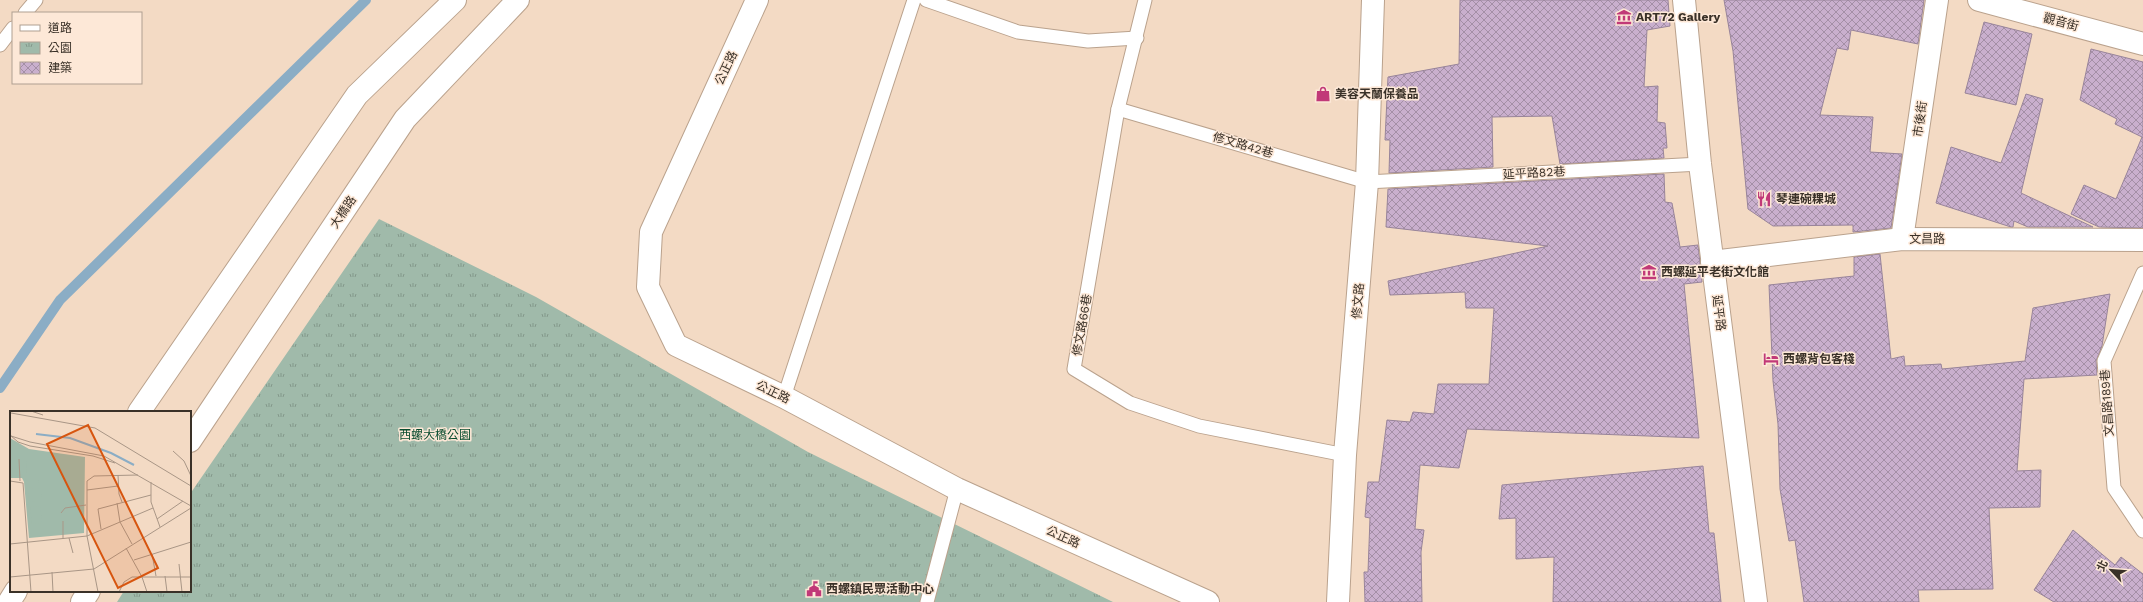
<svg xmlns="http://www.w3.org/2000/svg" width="2143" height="602" font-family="'Work Sans','Noto Sans TC',sans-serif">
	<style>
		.park { fill: url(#park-tufts) }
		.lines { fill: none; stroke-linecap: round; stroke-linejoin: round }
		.stream { stroke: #8badc5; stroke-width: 10 }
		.building { fill: url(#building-cross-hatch); stroke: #98849a }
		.lane-casing { stroke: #baa28d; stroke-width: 15 }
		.street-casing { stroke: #baa28d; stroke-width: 24 }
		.lane { stroke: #fff; stroke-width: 13 }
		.street { stroke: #fff; stroke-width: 22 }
		.labels { text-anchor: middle; stroke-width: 3; stroke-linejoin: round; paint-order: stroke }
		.poi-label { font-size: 12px; font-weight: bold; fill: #3a3128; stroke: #fde8d7; text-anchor: start }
		.street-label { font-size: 12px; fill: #3a3128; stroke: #fde8d7 }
		.park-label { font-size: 12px; fill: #094c2f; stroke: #fde8d7 }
		.inset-river { fill: none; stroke: #8badc5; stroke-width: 2 }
		.inset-road { fill: none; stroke: #a99686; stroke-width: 1 }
		.view { fill: #d7550f; fill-opacity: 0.15; stroke: #d7550f; stroke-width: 2 }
		.inset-edge { fill: none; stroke: #3a3128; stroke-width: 2 }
	</style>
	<defs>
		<pattern id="park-tufts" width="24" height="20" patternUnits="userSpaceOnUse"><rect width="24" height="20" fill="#a0baaa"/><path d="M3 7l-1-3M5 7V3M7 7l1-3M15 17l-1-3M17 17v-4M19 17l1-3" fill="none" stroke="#83988a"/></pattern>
		<pattern id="building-cross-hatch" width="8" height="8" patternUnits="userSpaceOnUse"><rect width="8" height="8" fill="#c9afcd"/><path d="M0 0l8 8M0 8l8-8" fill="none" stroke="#a48fa6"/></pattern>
	</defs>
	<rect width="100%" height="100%" fill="#f3dac4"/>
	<path class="park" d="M 379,219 L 536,297 L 808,452 L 1113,602 L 117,602 L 124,591 L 190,591 L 190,494 Z"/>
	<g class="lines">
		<path class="stream" d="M 0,388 L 60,300 L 366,0"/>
	</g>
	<g class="building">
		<path d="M 1460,0 L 1668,0 L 1670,26 L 1647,30 L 1644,87 L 1658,86 L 1657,122 L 1665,123 L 1667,148 L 1663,148 L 1664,158 L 1560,164 L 1552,116 L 1492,117 L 1493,167 L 1389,173 L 1390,140 L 1385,140 L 1388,77 L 1459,64 Z"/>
		<path d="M 1724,0 L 1924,0 L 1918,44 L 1851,30 L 1848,50 L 1837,48 L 1820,115 L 1873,117 L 1870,152 L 1902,154 L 1891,228 L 1853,232 L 1853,225 L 1773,226 L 1748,209 L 1733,51 Z"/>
		<path d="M 1984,22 L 2032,34 L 2016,105 L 1965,93 Z"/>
		<path d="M 2091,49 L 2143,62 L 2143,228 L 2099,227 L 2071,214 L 2084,185 L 2116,199 L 2142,137 L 2115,124 L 2117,119 L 2080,100 Z"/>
		<path d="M 2026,94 L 2043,99 L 2021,193 L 2093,227 L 2028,227 L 2014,221 L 2013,227 L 2011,227 L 1936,203 L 1951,147 L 2001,163 Z"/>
		<path d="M 1664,174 L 1665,202 L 1672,203 L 1680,247 L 1698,245 L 1702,282 L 1684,284 L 1699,438 L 1467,429 L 1459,468 L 1420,465 L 1415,529 L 1424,530 L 1421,552 L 1422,602 L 1365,602 L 1364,572 L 1368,572 L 1370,518 L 1365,517 L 1368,482 L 1379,482 L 1387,420 L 1410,422 L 1413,412 L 1434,414 L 1438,384 L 1489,384 L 1494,308 L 1466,308 L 1465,292 L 1390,295 L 1388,281 L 1548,246 L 1386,227 L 1388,189 Z"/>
		<path d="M 1880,254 L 1891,359 L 1904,356 L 1905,366 L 1941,364 L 1942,369 L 2025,361 L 2033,308 L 2110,294 L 2102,346 L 2096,361 L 2097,375 L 2024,379 L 2017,471 L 2041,470 L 2040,507 L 1989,508 L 1993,589 L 1918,590 L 1919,602 L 1804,602 L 1795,540 L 1789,541 L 1780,489 L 1778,424 L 1773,381 L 1769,285 L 1854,276 L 1854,257 Z"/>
		<path d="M 1703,466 L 1709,533 L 1714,533 L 1721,602 L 1553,602 L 1554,557 L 1516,559 L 1516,518 L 1499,519 L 1502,485 Z"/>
		<path d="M 2073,530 L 2115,565 L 2121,557 L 2143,574 L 2143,602 L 2054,602 L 2034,590 Z"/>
	</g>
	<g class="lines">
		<g class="lane-casing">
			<g id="lane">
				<path d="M 926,0 L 1018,32 L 1088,41 L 1137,38"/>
				<path d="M 1145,0 L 1118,109 L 1074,369 L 1130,403 L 1199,426 L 1345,455"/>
				<path d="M 25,13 L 36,0"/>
				<path d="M 0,45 L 13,28"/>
				<path d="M 1118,109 L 1367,182 L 1700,164"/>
				<path d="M 2143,273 L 2104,361 L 2114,488 L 2143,531"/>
				<path d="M 784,397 L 914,0"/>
				<path d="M 927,602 L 957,489"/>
			</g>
		</g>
		<g class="street-casing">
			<g id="street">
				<path d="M 757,0 L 651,232 L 648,287 L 676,345 L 784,397 L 957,489 L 1208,602"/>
				<path d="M 1684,0 L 1700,164 L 1756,602"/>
				<path d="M 1979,0 L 2143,44"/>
				<path d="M 1902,239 L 1937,0"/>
				<path d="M 1712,262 L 1902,239 L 2143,240"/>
				<path d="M 139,412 L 357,95 L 455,0"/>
				<path d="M 190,441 L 405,119 L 518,0"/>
				<path d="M 9,602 L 16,591"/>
				<path d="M 82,602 L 89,591"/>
				<path d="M 1338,602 L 1345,455 L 1367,182 L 1373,0"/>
			</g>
		</g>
		<use href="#lane" class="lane"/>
		<use href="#street" class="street"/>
	</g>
	<defs>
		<g id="museum-bare" transform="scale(1.2)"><path d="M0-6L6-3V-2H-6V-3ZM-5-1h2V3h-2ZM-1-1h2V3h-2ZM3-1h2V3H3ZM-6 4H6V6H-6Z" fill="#c13978" stroke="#fde8d7" stroke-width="2.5" paint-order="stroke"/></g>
		<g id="shop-bare" transform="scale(1.2)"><path d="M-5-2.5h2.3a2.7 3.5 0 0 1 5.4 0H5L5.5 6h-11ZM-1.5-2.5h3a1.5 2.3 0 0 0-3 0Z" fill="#c13978" stroke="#fde8d7" stroke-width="2.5" paint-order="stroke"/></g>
		<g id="restaurant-bare" transform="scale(1.2)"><path d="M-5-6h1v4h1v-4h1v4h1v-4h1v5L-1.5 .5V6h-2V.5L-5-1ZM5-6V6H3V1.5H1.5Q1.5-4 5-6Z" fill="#c13978" stroke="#fde8d7" stroke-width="2.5" paint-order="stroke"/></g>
		<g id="hotel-bare" transform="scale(1.2)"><path d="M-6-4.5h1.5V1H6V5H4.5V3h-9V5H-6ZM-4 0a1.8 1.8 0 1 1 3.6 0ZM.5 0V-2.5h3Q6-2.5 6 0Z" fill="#c13978" stroke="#fde8d7" stroke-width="2.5" paint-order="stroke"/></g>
		<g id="civic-bare" transform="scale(1.2)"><path d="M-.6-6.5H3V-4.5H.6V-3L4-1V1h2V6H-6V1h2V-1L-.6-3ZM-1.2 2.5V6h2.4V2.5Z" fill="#c13978" stroke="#fde8d7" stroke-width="2.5" paint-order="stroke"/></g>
	</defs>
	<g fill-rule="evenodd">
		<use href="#museum-bare" x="1624" y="17"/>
		<use href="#shop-bare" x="1323" y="94"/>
		<use href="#restaurant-bare" x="1764" y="199"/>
		<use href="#museum-bare" x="1649" y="272"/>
		<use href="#hotel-bare" x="1771" y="359"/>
		<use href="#civic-bare" x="814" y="589"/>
	</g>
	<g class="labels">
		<g class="poi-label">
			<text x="1636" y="21">ART72 Gallery</text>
			<text x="1335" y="98">美容天蘭保養品</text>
			<text x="1776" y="203">琴連碗粿城</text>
			<text x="1661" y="276">西螺延平老街文化館</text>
			<text x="1783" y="363">西螺背包客棧</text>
			<text x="826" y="593">西螺鎮民眾活動中心</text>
		</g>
		<g class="street-label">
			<text transform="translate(2061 22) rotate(15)" y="4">觀音街</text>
			<text transform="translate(726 68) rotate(-65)" y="4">公正路</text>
			<text transform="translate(1920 119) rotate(-82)" y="4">市後街</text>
			<text transform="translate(1243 145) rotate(16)" y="4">修文路42巷</text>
			<text transform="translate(1534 173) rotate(-3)" y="4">延平路82巷</text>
			<text transform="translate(343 212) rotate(-56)" y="4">大橋路</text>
			<text x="1927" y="243">文昌路</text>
			<text transform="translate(1358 301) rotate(-85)" y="4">修文路</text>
			<text transform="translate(1719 313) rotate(83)" y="4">延平路</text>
			<text transform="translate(1082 325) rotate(-80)" y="4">修文路66巷</text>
			<text transform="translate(773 392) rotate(26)" y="4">公正路</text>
			<text transform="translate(2107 403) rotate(-94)" y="4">文昌路189巷</text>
			<text transform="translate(1063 537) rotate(24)" y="4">公正路</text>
		</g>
		<g class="park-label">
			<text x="435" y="439">西螺大橋公園</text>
		</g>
	</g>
	<g transform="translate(10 411)">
		<rect width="181" height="181" fill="#f3dac4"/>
		<path d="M 0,27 L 19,38 L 75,46 L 74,122 L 19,127 L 14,71 L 12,67 L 0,67 Z" fill="#a0baaa"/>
		<path d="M 17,50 L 43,50 L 43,62 L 16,62 ZM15 70a7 7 0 1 1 14 0a7 7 0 1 1-14 0ZM18 84a7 7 0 1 1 14 0a7 7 0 1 1-14 0ZM 30,95 L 32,112 L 22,113 L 20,96 Z" fill="#a0baaa"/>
		<path class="inset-river" d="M 26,23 L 60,27 L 101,42 L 124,54"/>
		<path class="inset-road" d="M 21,0 L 33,4M 1,2 L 85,17 L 181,75M 0,24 L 8,31 L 20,35 L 83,45 L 105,52M 1,25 L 20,31 L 94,45 L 181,95M 163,40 L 174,50 L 181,65M 9,48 L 10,70M 108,64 L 109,83 L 112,91M 0,70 L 13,72 L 21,181M 141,71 L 141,91 L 150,116M 77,79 L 108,75M 107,92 L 110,111 L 122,133M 51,102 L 55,97 L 76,94M 147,108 L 173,90M 53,110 L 53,128M 91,118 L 88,98 L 141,84M 59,127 L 63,142M 0,133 L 77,125 L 143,97M 116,137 L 132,166 L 137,181M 142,143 L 146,165M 124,149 L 181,131M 169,153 L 172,181M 42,161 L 43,181M 155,165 L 157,181M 0,166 L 84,158 L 181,97M 88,181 L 77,125 L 77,70 L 84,65 L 128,64M 109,181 L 114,171 L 122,166 L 181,166"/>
		<path class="view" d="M 78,14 L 148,157 L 108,177 L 37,33 Z"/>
		<rect width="181" height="181" class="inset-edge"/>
	</g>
	<rect x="12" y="12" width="130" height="72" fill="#fde8d7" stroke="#af9f91"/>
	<rect x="20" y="25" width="20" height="6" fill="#ffffff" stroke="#af9f91"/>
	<text x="48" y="32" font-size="12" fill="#3a3128">道路</text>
	<rect x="20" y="42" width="20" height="12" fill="url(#park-tufts)" stroke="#af9f91"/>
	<text x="48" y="52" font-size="12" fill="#3a3128">公園</text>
	<rect x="20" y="62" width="20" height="12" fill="url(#building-cross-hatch)" stroke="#af9f91"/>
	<text x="48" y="72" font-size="12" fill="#3a3128">建築</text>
	<g transform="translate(2111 570) rotate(296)" stroke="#fde8d7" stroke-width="3" paint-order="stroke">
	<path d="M0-3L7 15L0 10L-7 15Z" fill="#3a3128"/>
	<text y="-6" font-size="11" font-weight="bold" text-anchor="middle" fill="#3a3128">北</text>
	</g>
</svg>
